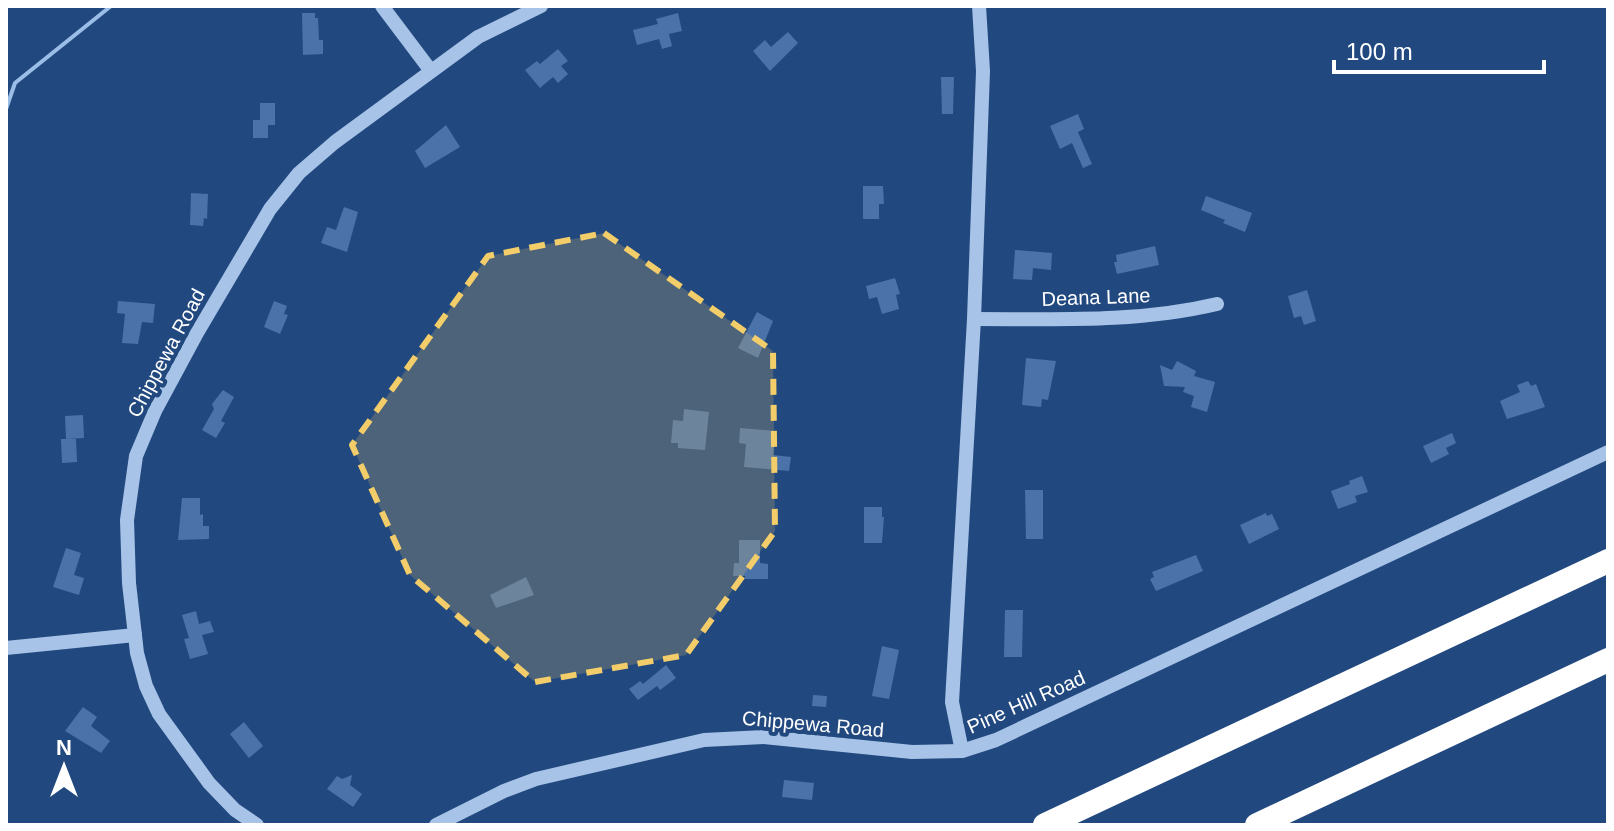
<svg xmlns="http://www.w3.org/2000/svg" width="1614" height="831" font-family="Arial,sans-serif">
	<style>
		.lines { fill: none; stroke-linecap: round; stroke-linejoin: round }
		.stream { stroke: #9bbee8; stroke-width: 4 }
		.building { fill: #4b73a9 }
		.minor { stroke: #a7c3e7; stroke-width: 14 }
		.highway { stroke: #fff; stroke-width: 24 }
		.marked { fill: #f3cd69; fill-opacity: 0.2; stroke: #f3cd69; stroke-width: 6; stroke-dasharray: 16 10; stroke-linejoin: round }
		.labels { text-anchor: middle; stroke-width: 8; stroke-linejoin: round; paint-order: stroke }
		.street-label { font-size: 20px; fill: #fff; stroke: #22497f }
	</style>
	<rect width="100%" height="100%" fill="#22497f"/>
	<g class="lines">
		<path class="stream" d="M 6,109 L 15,83 L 111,6"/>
	</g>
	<g class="building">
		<path d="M 302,13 L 315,13 L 315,18 L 318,18 L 319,40 L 323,40 L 323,54 L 303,55 Z"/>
		<path d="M 678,13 L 682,31 L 669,34 L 672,46 L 662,49 L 659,39 L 637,45 L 633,30 L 658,24 L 656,19 Z"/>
		<path d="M 788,32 L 798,43 L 770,71 L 753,51 L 765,40 L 771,47 Z"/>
		<path d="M 558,49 L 568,61 L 561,66 L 568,74 L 558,83 L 553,77 L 540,88 L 525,70 L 537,61 L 540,64 Z"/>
		<path d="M 941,77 L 954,77 L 953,114 L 942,114 Z"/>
		<path d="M 260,103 L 275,103 L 275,125 L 268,125 L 268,138 L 253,138 L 253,120 L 260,120 Z"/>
		<path d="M 1078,114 L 1084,129 L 1078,132 L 1092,164 L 1083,168 L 1072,143 L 1060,149 L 1050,126 Z"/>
		<path d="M 446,125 L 460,147 L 425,168 L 415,151 Z"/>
		<path d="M 863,186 L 883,186 L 884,204 L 879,204 L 879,219 L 863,219 Z"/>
		<path d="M 191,193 L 208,194 L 207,219 L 204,218 L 203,226 L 190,225 Z"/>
		<path d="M 1206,196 L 1252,213 L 1245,232 L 1223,223 L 1225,220 L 1201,210 Z"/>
		<path d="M 344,207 L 358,212 L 347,252 L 321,243 L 327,227 L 336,230 Z"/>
		<path d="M 1155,246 L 1159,265 L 1117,274 L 1114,262 L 1117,262 L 1116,255 Z"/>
		<path d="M 1015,250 L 1052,253 L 1051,270 L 1033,268 L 1032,280 L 1013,279 Z"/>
		<path d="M 895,278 L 900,294 L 896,295 L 899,309 L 882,314 L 877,297 L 869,299 L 866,286 Z"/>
		<path d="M 1307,290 L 1316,321 L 1304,325 L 1301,316 L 1294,318 L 1288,296 Z"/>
		<path d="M 118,301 L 155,304 L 153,323 L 142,322 L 138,344 L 122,343 L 125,314 L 117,313 Z"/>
		<path d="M 274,301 L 287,306 L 284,314 L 288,315 L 280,334 L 264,327 Z"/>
		<path d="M 757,312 L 773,321 L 758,358 L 738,348 Z"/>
		<path d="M 1026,358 L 1056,361 L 1048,400 L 1042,399 L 1041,407 L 1022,405 Z"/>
		<path d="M 1177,361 L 1196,371 L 1194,376 L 1215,382 L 1207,412 L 1191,407 L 1194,396 L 1183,392 L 1185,387 L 1164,386 L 1160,365 L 1172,370 Z"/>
		<path d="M 1528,381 L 1531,386 L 1536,384 L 1545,407 L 1507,419 L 1500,401 L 1520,392 L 1517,385 Z"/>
		<path d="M 223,390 L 234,397 L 221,421 L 225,423 L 216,438 L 202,430 L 214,409 L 212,404 Z"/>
		<path d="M 684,409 L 709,412 L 705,450 L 678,448 L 678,443 L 671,443 L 673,420 L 683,421 Z"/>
		<path d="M 83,415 L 84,438 L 66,439 L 65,416 Z"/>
		<path d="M 740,428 L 776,431 L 773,455 L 791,457 L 789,471 L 744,467 L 746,444 L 739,443 Z"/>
		<path d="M 1452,433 L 1456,443 L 1446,448 L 1449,454 L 1431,463 L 1423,446 Z"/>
		<path d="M 61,439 L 76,439 L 77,462 L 62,463 Z"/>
		<path d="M 1362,476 L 1368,492 L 1355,496 L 1357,502 L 1338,509 L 1331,491 L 1350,484 L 1349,481 Z"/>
		<path d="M 1025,490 L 1043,490 L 1043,539 L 1026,539 Z"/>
		<path d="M 182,498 L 200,498 L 200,515 L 203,514 L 203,526 L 209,526 L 209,539 L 178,540 Z"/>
		<path d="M 864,507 L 882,507 L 882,517 L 884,517 L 882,543 L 864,543 Z"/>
		<path d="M 1266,513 L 1267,516 L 1272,514 L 1279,529 L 1249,544 L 1240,525 Z"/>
		<path d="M 739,540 L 760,540 L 760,563 L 768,564 L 768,579 L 745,579 L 745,576 L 733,576 L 734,563 L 739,563 Z"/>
		<path d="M 66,548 L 81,553 L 74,575 L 84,578 L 79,595 L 53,587 Z"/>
		<path d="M 1196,555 L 1203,571 L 1156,591 L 1150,579 L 1154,577 L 1152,572 Z"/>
		<path d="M 526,577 L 534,595 L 496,608 L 490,595 Z"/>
		<path d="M 1005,610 L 1023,610 L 1022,657 L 1004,657 Z"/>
		<path d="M 196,611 L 199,624 L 210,621 L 214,632 L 202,635 L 208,654 L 190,659 L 184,639 L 189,638 L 182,615 Z"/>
		<path d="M 882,646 L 899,650 L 889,699 L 872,696 Z"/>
		<path d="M 666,665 L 676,678 L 660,690 L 657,686 L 638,700 L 629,689 L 640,681 L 643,684 Z"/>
		<path d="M 813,695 L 827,696 L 826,707 L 812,706 Z"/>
		<path d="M 83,707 L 97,717 L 91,726 L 110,741 L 101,753 L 65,731 Z"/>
		<path d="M 244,722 L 263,746 L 249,758 L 230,734 Z"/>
		<path d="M 352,775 L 350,785 L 362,794 L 353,807 L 327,789 L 337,776 L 342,779 Z"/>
		<path d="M 784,780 L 814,783 L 812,800 L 782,797 Z"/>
	</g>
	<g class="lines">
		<g class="minor">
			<path d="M 382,6 L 431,71"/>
			<path d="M 979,6 L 983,71 L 974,319 L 952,702 L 962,751 L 996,740 L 1608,452"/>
			<path d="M 974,319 C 1056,319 1137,323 1217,304"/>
			<path d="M 6,648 L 135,635"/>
			<path d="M 257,825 L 235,810 L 209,783 L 159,714 L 146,686 L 137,653 L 129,583 L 127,520 L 136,456 L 155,411 L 197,333 L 270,209 L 299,173 L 335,142 L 478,37 L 541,6"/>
			<path d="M 436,825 L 504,791 L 536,779 L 704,740 L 764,737 L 912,752 L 962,751"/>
		</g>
		<g class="highway">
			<path d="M 1045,825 L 1608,561"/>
			<path d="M 1257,825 L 1608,660"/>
		</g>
	</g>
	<path class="marked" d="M 604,233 L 773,351 L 775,531 L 686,655 L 535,682 L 410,575 L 352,445 L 488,256 Z"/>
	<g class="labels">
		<g class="street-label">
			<text transform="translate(1096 297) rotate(-2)" y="7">Deana Lane</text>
			<text transform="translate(166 353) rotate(-62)" y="7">Chippewa Road</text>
			<text transform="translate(1026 702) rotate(-24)" y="7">Pine Hill Road</text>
			<text transform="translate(813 724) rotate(5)" y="7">Chippewa Road</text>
		</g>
	</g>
	<rect width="1614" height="831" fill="none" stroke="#ffffff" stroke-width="16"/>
	<g transform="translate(64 767)" stroke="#22497f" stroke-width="6" paint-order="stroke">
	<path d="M0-6L14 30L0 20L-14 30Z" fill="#ffffff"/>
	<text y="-12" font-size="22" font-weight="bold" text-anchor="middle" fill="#ffffff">N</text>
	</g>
	<path d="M1334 60v12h210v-12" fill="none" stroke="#ffffff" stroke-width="4"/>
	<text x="1346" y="60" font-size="24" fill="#ffffff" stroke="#22497f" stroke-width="6" paint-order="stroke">100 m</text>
</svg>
